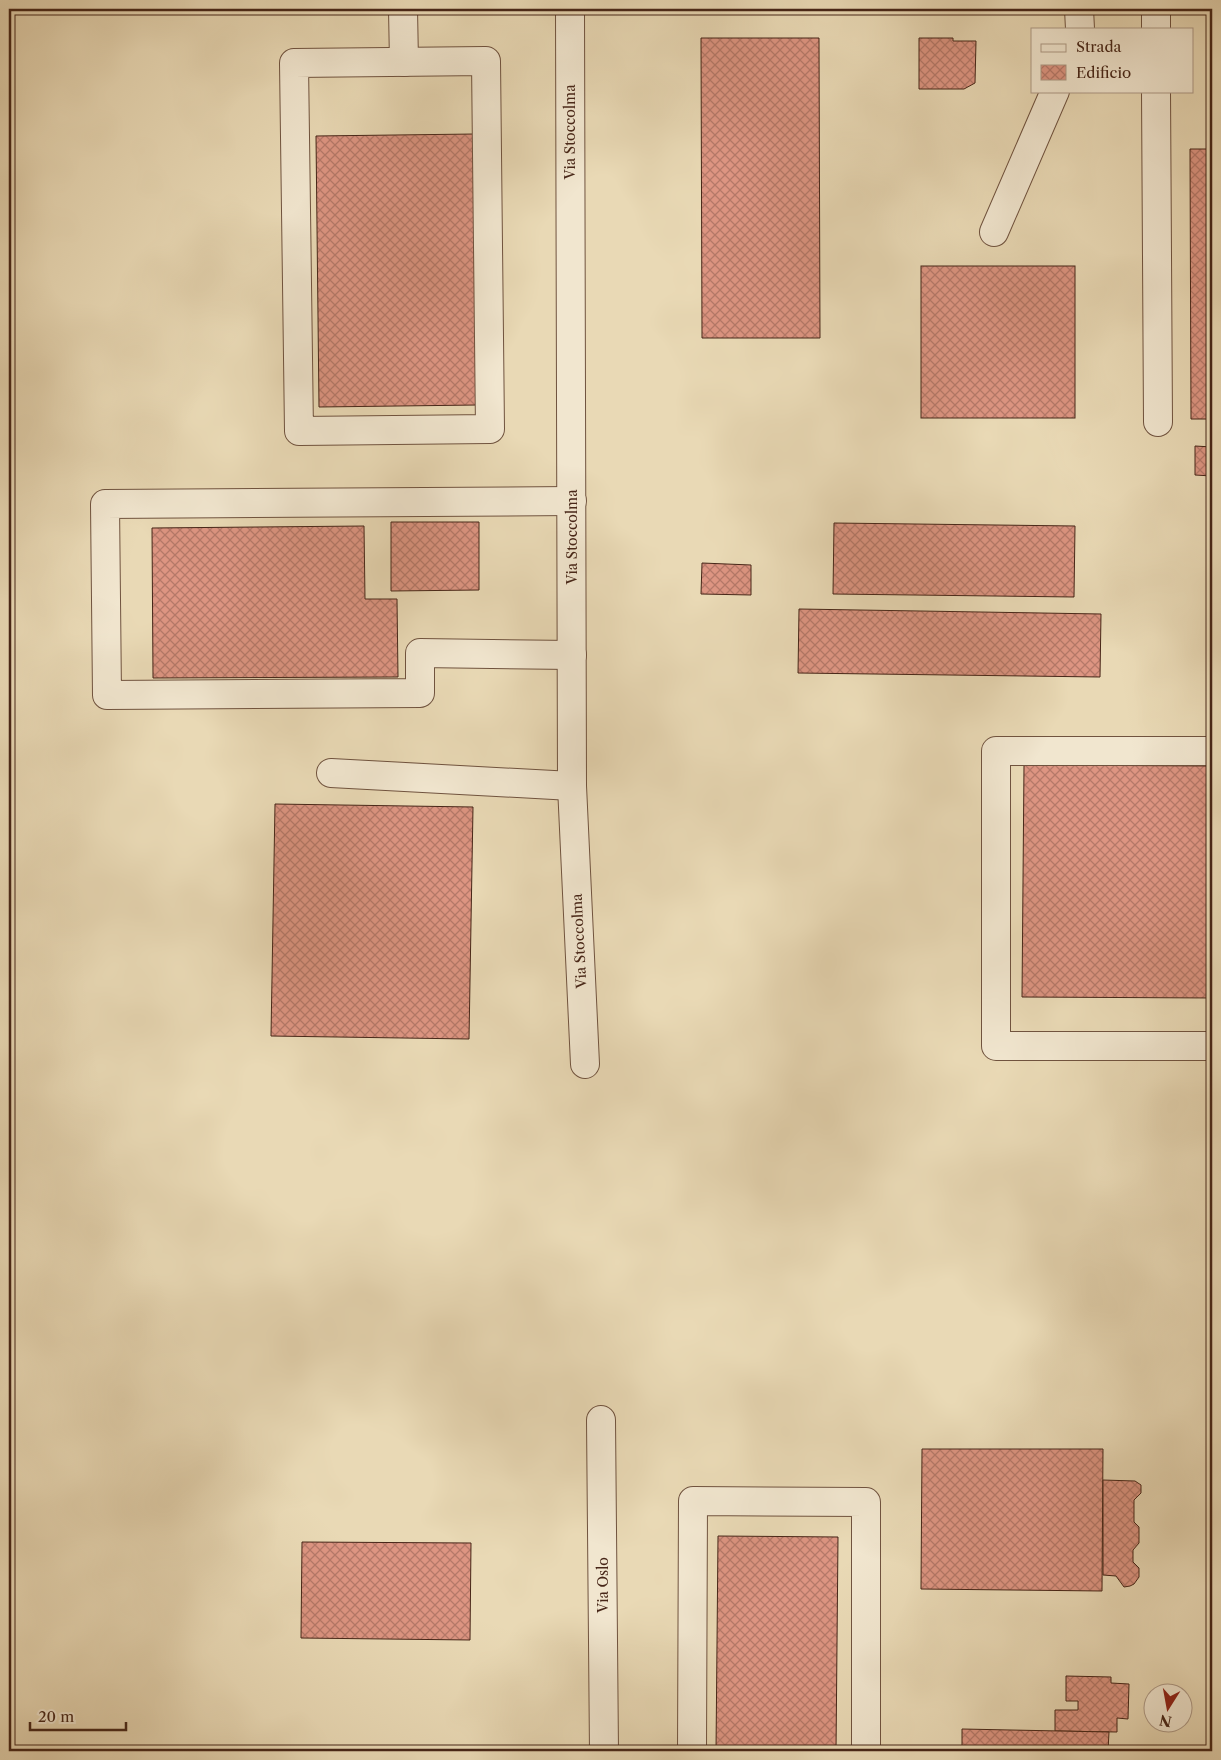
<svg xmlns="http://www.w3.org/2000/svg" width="1221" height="1760" font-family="'Libre Caslon Text',serif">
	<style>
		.building { fill: url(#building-cross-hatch); stroke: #472618 }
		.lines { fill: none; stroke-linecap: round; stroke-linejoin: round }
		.minor-casing { stroke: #70533f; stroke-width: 30 }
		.minor { stroke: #f1e6cf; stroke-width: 28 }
		.labels { text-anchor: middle; stroke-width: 5; stroke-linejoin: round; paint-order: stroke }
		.street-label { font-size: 14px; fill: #472618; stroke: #f1e6cf }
	</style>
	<defs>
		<pattern id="building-cross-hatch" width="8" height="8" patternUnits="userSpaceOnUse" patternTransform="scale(1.25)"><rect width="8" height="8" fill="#dd9582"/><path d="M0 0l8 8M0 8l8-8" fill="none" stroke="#b57969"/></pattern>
	</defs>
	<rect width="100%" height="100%" fill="#e9d9b5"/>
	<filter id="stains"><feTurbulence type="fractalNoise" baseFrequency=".004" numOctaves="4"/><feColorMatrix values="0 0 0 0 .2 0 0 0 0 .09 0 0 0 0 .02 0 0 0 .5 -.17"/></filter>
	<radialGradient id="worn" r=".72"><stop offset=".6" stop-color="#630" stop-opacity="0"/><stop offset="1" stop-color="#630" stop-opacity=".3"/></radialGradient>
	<g class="building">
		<path d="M 701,38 L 819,38 L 820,338 L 702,338 Z"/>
		<path d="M 919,38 L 953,38 L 953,41 L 976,41 L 975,83 L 964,89 L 919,89 Z"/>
		<path d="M 474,134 L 477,405 L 319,407 L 316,136 Z"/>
		<path d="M 1190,149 L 1212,149 L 1212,419 L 1191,419 Z"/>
		<rect x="921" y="266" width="154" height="152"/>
		<path d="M 1195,446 L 1212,447 L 1212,476 L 1195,475 Z"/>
		<path d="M 391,522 L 479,522 L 479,590 L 391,591 Z"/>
		<path d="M 834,523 L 1075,526 L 1074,597 L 833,594 Z"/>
		<path d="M 364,526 L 365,599 L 397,599 L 398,677 L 153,678 L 152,528 Z"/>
		<path d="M 702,563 L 751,565 L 751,595 L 701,594 Z"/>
		<path d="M 799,609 L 1101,614 L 1100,677 L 798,673 Z"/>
		<path d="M 1024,765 L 1212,766 L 1212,998 L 1022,997 Z"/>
		<path d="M 275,804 L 473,807 L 469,1039 L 271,1036 Z"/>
		<path d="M 922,1449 L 1103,1449 L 1102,1591 L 921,1589 Z"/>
		<path d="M 1103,1480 L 1135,1481 L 1141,1485 L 1141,1493 L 1134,1500 L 1134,1522 L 1139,1527 L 1139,1543 L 1133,1550 L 1133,1562 L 1139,1568 L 1139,1577 L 1134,1584 L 1130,1586 L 1124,1587 L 1116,1576 L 1103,1575 Z"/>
		<path d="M 718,1536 L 838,1537 L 836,1751 L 716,1751 Z"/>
		<path d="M 302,1542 L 471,1543 L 470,1640 L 301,1638 Z"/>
		<path d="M 1066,1676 L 1111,1677 L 1111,1683 L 1129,1684 L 1128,1719 L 1117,1718 L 1117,1732 L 1055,1731 L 1055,1710 L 1078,1710 L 1078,1701 L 1066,1701 Z"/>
		<path d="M 962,1729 L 1109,1732 L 1108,1751 L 962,1751 Z"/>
	</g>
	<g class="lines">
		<g class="minor-casing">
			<g id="minor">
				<path d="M 403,9 L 404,62"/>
				<path d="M 570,9 L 572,786 L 585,1064"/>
				<path d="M 1079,9 L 1080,29"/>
				<path d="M 1156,9 L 1156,29"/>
				<path d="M 486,61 L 490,429 L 299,431 L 294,63 Z"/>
				<path d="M 1156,91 L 1158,422"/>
				<path d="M 994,232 L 1055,91"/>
				<path d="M 572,501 L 105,504 L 107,695 L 420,693 L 420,653 L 572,655"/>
				<path d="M 1212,751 L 996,751 L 996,1046 L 1212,1046"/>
				<path d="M 331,773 L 572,786"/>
				<path d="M 601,1420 L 604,1751"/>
				<path d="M 692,1751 L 693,1501 L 866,1502 L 866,1751"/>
			</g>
		</g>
		<use href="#minor" class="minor"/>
	</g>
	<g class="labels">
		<g class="street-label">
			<text transform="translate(570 132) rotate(-90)" y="5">Via Stoccolma</text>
			<text transform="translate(572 537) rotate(-90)" y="5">Via Stoccolma</text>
			<text transform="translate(579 941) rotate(-93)" y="5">Via Stoccolma</text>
			<text transform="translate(603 1585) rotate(-90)" y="5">Via Oslo</text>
		</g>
	</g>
	<rect width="1221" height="1760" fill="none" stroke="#e9d9b5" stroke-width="30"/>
	<rect x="10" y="10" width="1201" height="1740" fill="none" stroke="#472618" stroke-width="2.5"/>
	<rect x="15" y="15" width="1191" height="1730" fill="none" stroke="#472618"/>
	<rect x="1031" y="28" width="162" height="65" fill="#f1e6cf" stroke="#ad9986"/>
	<rect x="1041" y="44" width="25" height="8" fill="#f1e6cf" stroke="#ad9986"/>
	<text x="1076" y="52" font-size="15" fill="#472618">Strada</text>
	<rect x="1041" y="65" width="25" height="15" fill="url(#building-cross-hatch)" stroke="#ad9986"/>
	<text x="1076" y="78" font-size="15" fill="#472618">Edificio</text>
	<g transform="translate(1168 1708) rotate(191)"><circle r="24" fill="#f1e6cf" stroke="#ad9986"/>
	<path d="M0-4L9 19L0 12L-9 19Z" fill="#8f2418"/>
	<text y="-8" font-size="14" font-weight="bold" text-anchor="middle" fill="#472618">N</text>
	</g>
	<path d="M30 1722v8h96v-8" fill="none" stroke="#472618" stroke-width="2.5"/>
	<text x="38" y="1722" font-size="15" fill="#472618" stroke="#f1e6cf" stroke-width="4" paint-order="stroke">20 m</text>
	<rect width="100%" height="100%" filter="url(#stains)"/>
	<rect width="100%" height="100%" fill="url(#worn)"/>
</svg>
